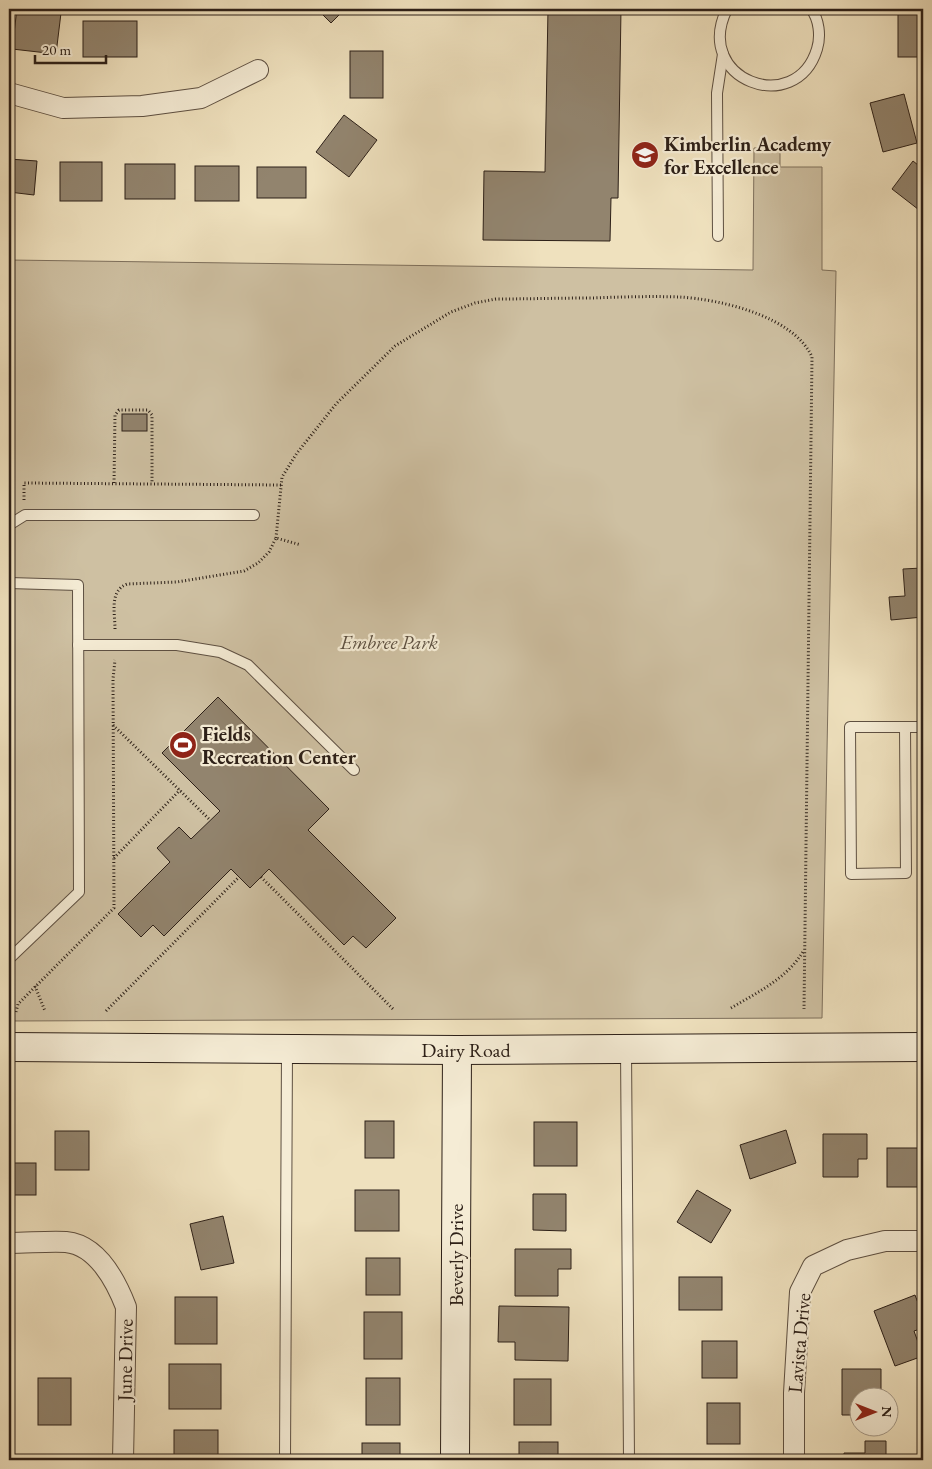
<svg xmlns="http://www.w3.org/2000/svg" width="932" height="1469" font-family="'EB Garamond',serif">
	<style>
		.green { fill: #cec0a2; stroke: #7e705d }
		.building { fill: #92846e; stroke: #2d2018 }
		.lines { fill: none; stroke-linecap: round; stroke-linejoin: round }
		.lane-casing { stroke: #5e5042; stroke-width: 12 }
		.street-casing { stroke: #5e5042; stroke-width: 22 }
		.secondary-casing { stroke: #2d2018; stroke-width: 30 }
		.path { stroke: #2d2018; stroke-width: 3; stroke-dasharray: 1 2.5; stroke-linecap: butt }
		.lane { stroke: #f5ecd5; stroke-width: 10 }
		.street { stroke: #f5ecd5; stroke-width: 20 }
		.secondary { stroke: #f5ecd5; stroke-width: 28 }
		.labels { text-anchor: middle; stroke-width: 4.5; stroke-linejoin: round; paint-order: stroke }
		.poi-label { font-size: 20px; font-weight: bold; fill: #2d2018; stroke: #f5ecd5; text-anchor: start }
		.park-label { font-size: 20px; font-style: italic; fill: #5d5041; stroke: #f5ecd5 }
		.street-label { font-size: 20px; fill: #2d2018; stroke: #f5ecd5 }
	</style>
	<rect width="100%" height="100%" fill="#efe1be"/>
	<filter id="stains"><feTurbulence type="fractalNoise" baseFrequency=".004" numOctaves="4"/><feColorMatrix values="0 0 0 0 .2 0 0 0 0 .09 0 0 0 0 .02 0 0 0 .5 -.17"/></filter>
	<radialGradient id="worn" r=".72"><stop offset=".6" stop-color="#630" stop-opacity="0"/><stop offset="1" stop-color="#630" stop-opacity=".3"/></radialGradient>
	<path class="green" d="M 754,148 L 780,148 L 780,167 L 822,167 L 822,270 L 836,271 L 822,1018 L 9,1021 L 9,260 L 753,270 Z"/>
	<g class="building">
		<path d="M 17,9 L 61,13 L 56,54 L 12,49 Z"/>
		<path d="M 317,9 L 345,9 L 331,23 Z"/>
		<path d="M 548,9 L 621,9 L 618,198 L 611,198 L 610,241 L 483,240 L 484,171 L 545,172 Z"/>
		<rect x="898" y="9" width="25" height="48"/>
		<rect x="83" y="21" width="54" height="36"/>
		<rect x="350" y="51" width="33" height="47"/>
		<path d="M 904,94 L 917,143 L 883,152 L 870,103 Z"/>
		<path d="M 344,115 L 377,140 L 349,177 L 316,152 Z"/>
		<path d="M 9,159 L 37,161 L 34,195 L 9,192 Z"/>
		<path d="M 913,161 L 923,169 L 923,213 L 892,189 Z"/>
		<rect x="60" y="162" width="42" height="39"/>
		<rect x="125" y="164" width="50" height="35"/>
		<rect x="195" y="166" width="44" height="35"/>
		<rect x="257" y="167" width="49" height="31"/>
		<rect x="122" y="414" width="25" height="17"/>
		<path d="M 922,568 L 923,617 L 891,620 L 889,597 L 905,596 L 903,569 Z"/>
		<path d="M 218,697 L 329,809 L 308,830 L 396,918 L 366,948 L 353,936 L 344,945 L 269,869 L 250,888 L 231,869 L 164,936 L 153,925 L 141,937 L 118,914 L 170,862 L 157,848 L 179,827 L 191,839 L 220,811 L 162,753 Z"/>
		<rect x="365" y="1121" width="29" height="37"/>
		<rect x="534" y="1122" width="43" height="44"/>
		<path d="M 786,1130 L 796,1163 L 750,1179 L 740,1145 Z"/>
		<rect x="55" y="1131" width="34" height="39"/>
		<path d="M 823,1134 L 867,1134 L 867,1159 L 858,1159 L 858,1177 L 823,1177 Z"/>
		<rect x="887" y="1148" width="36" height="39"/>
		<rect x="9" y="1163" width="27" height="32"/>
		<rect x="355" y="1190" width="44" height="41"/>
		<path d="M 697,1190 L 731,1210 L 711,1243 L 677,1222 Z"/>
		<path d="M 533,1194 L 566,1194 L 566,1231 L 533,1230 Z"/>
		<path d="M 223,1216 L 234,1263 L 201,1270 L 190,1224 Z"/>
		<path d="M 515,1249 L 571,1249 L 571,1269 L 558,1269 L 558,1296 L 515,1296 Z"/>
		<rect x="366" y="1258" width="34" height="37"/>
		<rect x="679" y="1277" width="43" height="33"/>
		<path d="M 915,1295 L 923,1316 L 923,1328 L 914,1331 L 923,1356 L 895,1366 L 874,1311 Z"/>
		<rect x="175" y="1297" width="42" height="47"/>
		<path d="M 499,1306 L 569,1307 L 568,1361 L 515,1360 L 515,1342 L 498,1342 Z"/>
		<rect x="364" y="1312" width="38" height="47"/>
		<rect x="702" y="1341" width="35" height="37"/>
		<rect x="169" y="1364" width="52" height="45"/>
		<path d="M 842,1369 L 881,1369 L 881,1396 L 860,1396 L 860,1415 L 842,1415 Z"/>
		<rect x="38" y="1378" width="33" height="47"/>
		<rect x="366" y="1378" width="34" height="47"/>
		<rect x="514" y="1379" width="37" height="46"/>
		<rect x="707" y="1403" width="33" height="41"/>
		<rect x="174" y="1430" width="44" height="30"/>
		<path d="M 865,1441 L 886,1441 L 886,1460 L 844,1460 L 844,1453 L 865,1453 Z"/>
		<rect x="519" y="1442" width="39" height="18"/>
		<rect x="362" y="1443" width="38" height="17"/>
	</g>
	<g class="lines">
		<g class="lane-casing">
			<g id="lane">
				<path d="M 727,9 C 692,80 796,118 817,49 C 821,36 819,19 811,9"/>
				<path d="M 718,236 L 717,93 L 723,54"/>
				<path d="M 9,525 L 25,515 L 254,515"/>
				<path d="M 9,583 L 78,585 L 79,892 L 9,959"/>
				<path d="M 78,645 L 177,645 L 220,652 L 248,665 L 354,770"/>
				<path d="M 905,727 L 906,873 L 851,874 L 850,727 L 923,727"/>
				<path d="M 626,1049 L 629,1460"/>
				<path d="M 285,1460 L 287,1050"/>
			</g>
		</g>
		<g class="street-casing">
			<g id="street">
				<path d="M 9,93 L 63,108 L 142,106 L 201,98 L 258,70"/>
				<path d="M 9,1243 C 28,1243 48,1241 66,1242 C 97,1245 116,1281 126,1307 L 123,1460"/>
				<path d="M 794,1460 L 794,1393 L 800,1292 L 813,1266 L 847,1250 L 885,1241 L 923,1241"/>
			</g>
		</g>
		<g class="secondary-casing">
			<g id="secondary">
				<path d="M 9,1047 L 457,1050 L 923,1047"/>
				<path d="M 455,1460 L 457,1050"/>
			</g>
		</g>
		<g class="path">
			<path d="M 114,483 L 115,415 L 119,410 L 148,410 L 152,415 L 152,483"/>
			<path d="M 24,500 L 24,483 L 281,485"/>
			<path d="M 276,538 L 282,477 L 297,453 L 336,404 L 395,346 L 451,312 L 475,303 L 496,299 C 528,299 559,298 591,298 C 620,297 650,296 679,297 C 719,299 794,316 812,357 L 804,1009"/>
			<path d="M 115,629 C 115,613 109,591 127,584 L 177,582 L 244,571 L 258,563 L 269,552 L 276,538 L 301,545"/>
			<path d="M 113,725 L 210,820"/>
			<path d="M 114,858 L 180,790"/>
			<path d="M 261,877 L 393,1009"/>
			<path d="M 35,986 L 45,1011"/>
			<path d="M 731,1008 C 758,992 788,978 804,950"/>
			<path d="M 106,1011 L 239,877"/>
			<path d="M 16,1012 L 18,1004 L 114,908 L 113,679 L 115,660"/>
		</g>
		<use href="#lane" class="lane"/>
		<use href="#street" class="street"/>
		<use href="#secondary" class="secondary"/>
	</g>
	<defs>
		<g id="school-disc" transform="scale(1.4375)"><circle r="9.5" fill="#8f2418" stroke="#f5ecd5"/><path d="M0-5L7-2L0 1L-7-2ZM-4 1L0 2.5L4 1V4Q0 6-4 4Z" fill="#fff"/></g>
		<g id="stadium-disc" transform="scale(1.4375)"><circle r="9.5" fill="#8f2418" stroke="#f5ecd5"/><path d="M0-5a6.5 5 0 1 0 0 10a6.5 5 0 1 0 0-10ZM-3.5-1.8h7v3.6h-7Z" fill="#fff"/></g>
	</defs>
	<g fill-rule="evenodd">
		<use href="#school-disc" x="645" y="155"/>
		<use href="#stadium-disc" x="183" y="745"/>
	</g>
	<g class="labels">
		<g class="poi-label">
			<text x="664" y="151">Kimberlin Academy<tspan x="664" dy="23">for Excellence</tspan></text>
			<text x="202" y="741">Fields<tspan x="202" dy="23">Recreation Center</tspan></text>
		</g>
		<g class="park-label">
			<text x="389" y="649">Embree Park</text>
		</g>
		<g class="street-label">
			<text x="466" y="1057">Dairy Road</text>
			<text transform="translate(456 1255) rotate(-90)" y="7">Beverly Drive</text>
			<text transform="translate(799 1343) rotate(-85)" y="7">Lavista Drive</text>
			<text transform="translate(125 1360) rotate(-89)" y="7">June Drive</text>
		</g>
	</g>
	<rect width="932" height="1469" fill="none" stroke="#efe1be" stroke-width="30"/>
	<rect x="10" y="10" width="912" height="1449" fill="none" stroke="#2d2018" stroke-width="2.5"/>
	<rect x="15" y="15" width="902" height="1439" fill="none" stroke="#2d2018"/>
	<g transform="translate(874 1412) rotate(90)"><circle r="24" fill="#f5ecd5" stroke="#a59a89"/>
	<path d="M0-4L9 19L0 12L-9 19Z" fill="#8f2418"/>
	<text y="-8" font-size="14" font-weight="bold" text-anchor="middle" fill="#2d2018">N</text>
	</g>
	<path d="M35 55v8h71v-8" fill="none" stroke="#2d2018" stroke-width="2.5"/>
	<text x="42" y="55" font-size="15" fill="#2d2018" stroke="#f5ecd5" stroke-width="4" paint-order="stroke">20 m</text>
	<rect width="100%" height="100%" filter="url(#stains)"/>
	<rect width="100%" height="100%" fill="url(#worn)"/>
</svg>
